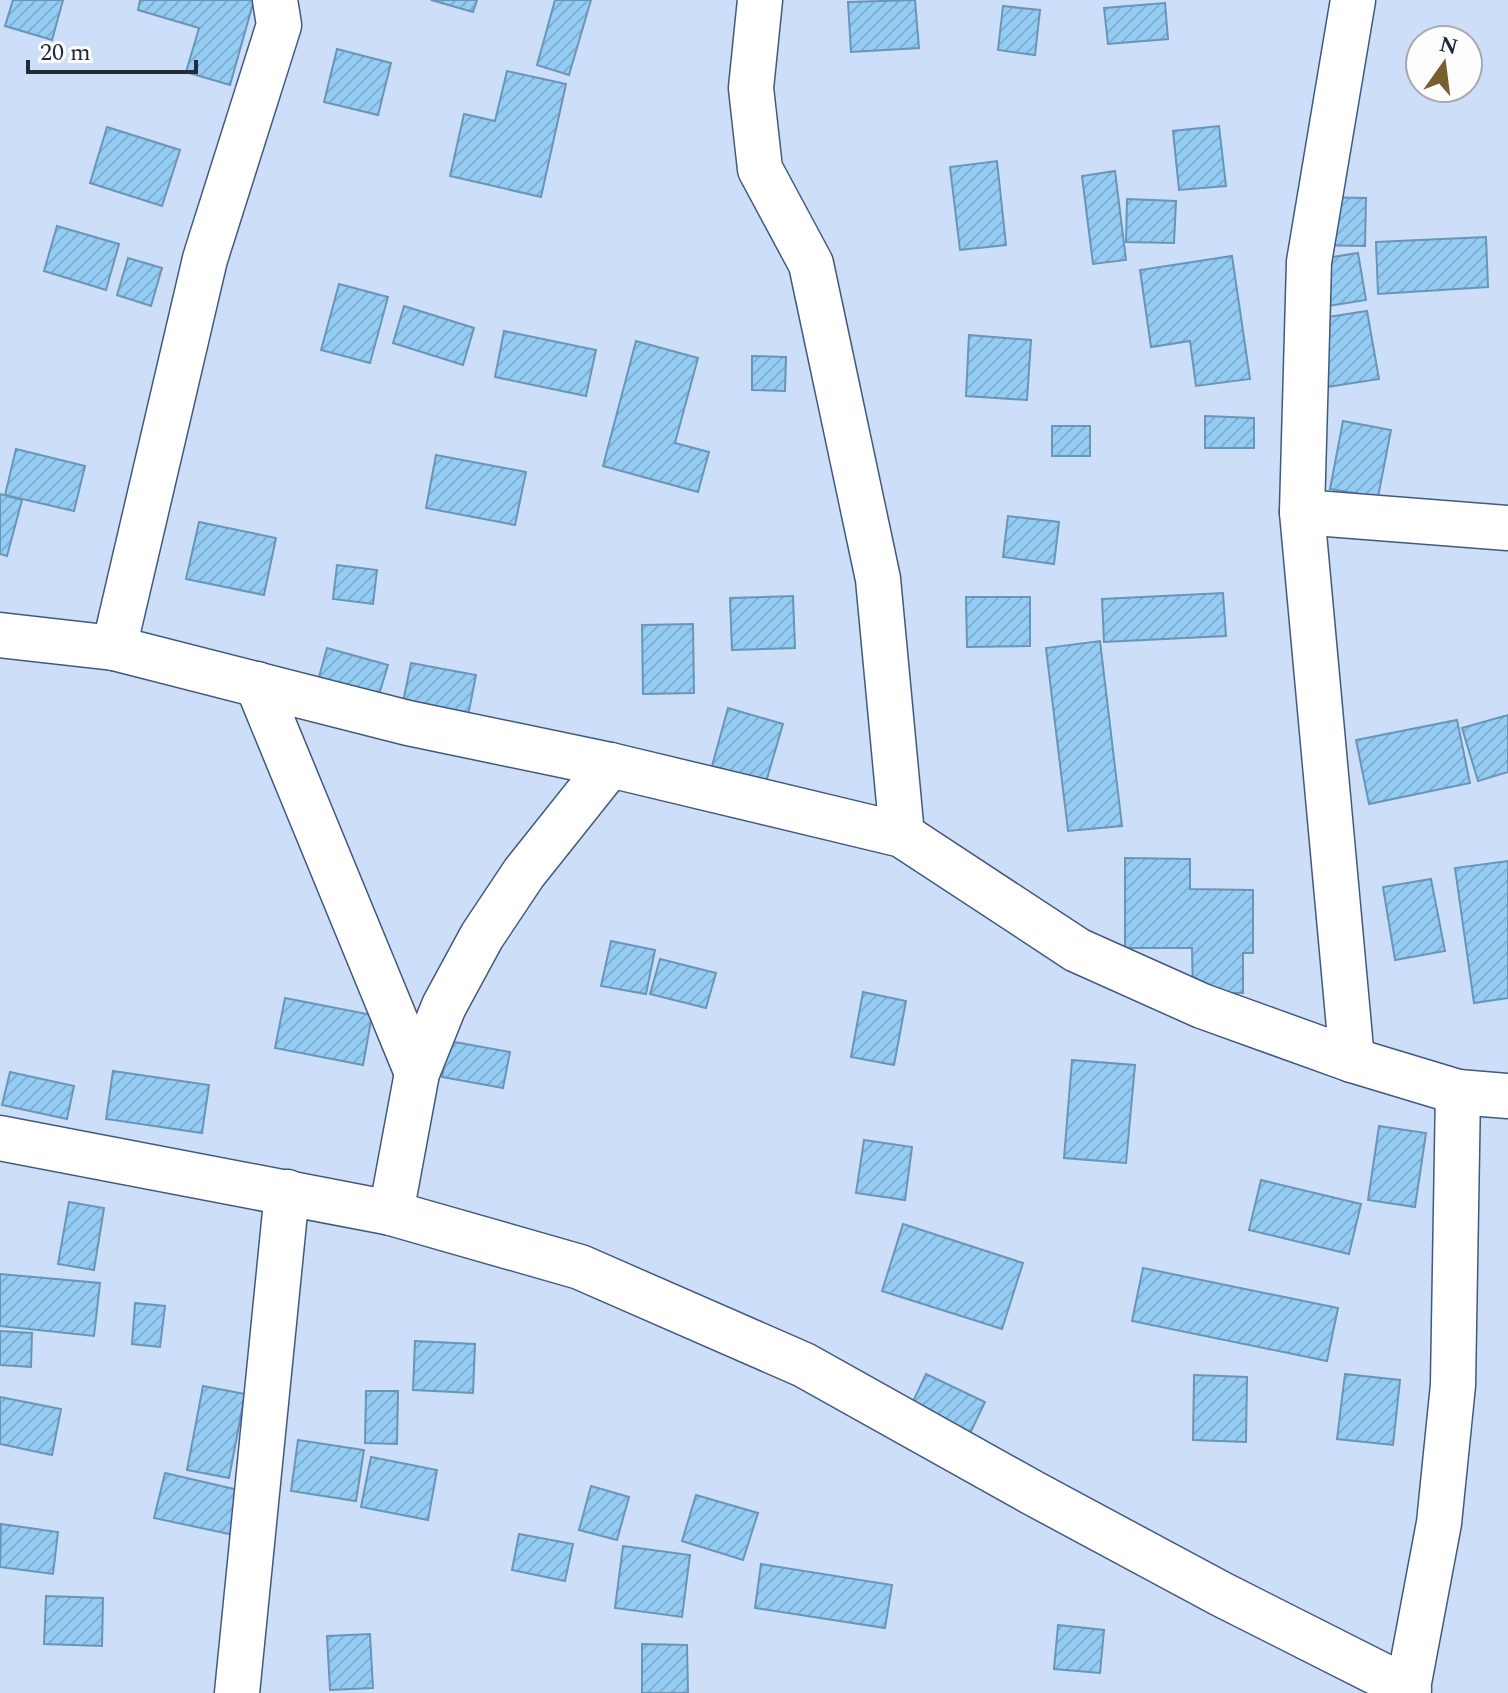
<svg xmlns="http://www.w3.org/2000/svg" width="1508" height="1693" font-family="Spectral,serif">
	<style>
		.building { fill: url(#building-hatch); stroke: #6995b6; stroke-width: 2 }
		.lines { fill: none; stroke-linecap: round; stroke-linejoin: round }
		.minor-casing { stroke: #42597f; stroke-width: 47 }
		.minor { stroke: #fff; stroke-width: 44 }
	</style>
	<defs>
		<pattern id="building-hatch" width="6" height="6" patternUnits="userSpaceOnUse" patternTransform="scale(2)"><rect width="6" height="6" fill="#94ccf4"/><path d="M-1 1l2-2M0 6l6-6M5 7l2-2" fill="none" stroke="#7fafd2"/></pattern>
	</defs>
	<rect width="100%" height="100%" fill="#cddef9"/>
	<g class="building">
		<path d="M 13,0 L 63,0 L 52,40 L 5,26 Z"/>
		<path d="M 140,0 L 254,0 L 230,85 L 186,72 L 199,28 L 138,10 Z"/>
		<path d="M 431,0 L 477,0 L 473,12 Z"/>
		<path d="M 555,0 L 591,0 L 569,75 L 537,65 Z"/>
		<path d="M 915,0 L 919,48 L 851,52 L 848,2 Z"/>
		<path d="M 1165,3 L 1168,39 L 1108,44 L 1104,8 Z"/>
		<path d="M 1003,6 L 1040,10 L 1035,55 L 998,50 Z"/>
		<path d="M 337,49 L 391,63 L 378,115 L 324,102 Z"/>
		<path d="M 507,71 L 566,84 L 541,197 L 450,176 L 464,114 L 495,121 Z"/>
		<path d="M 1219,126 L 1226,186 L 1179,190 L 1173,131 Z"/>
		<path d="M 107,127 L 180,150 L 162,206 L 90,183 Z"/>
		<path d="M 997,161 L 1006,245 L 960,250 L 950,167 Z"/>
		<path d="M 1115,171 L 1126,260 L 1093,264 L 1082,176 Z"/>
		<path d="M 1313,197 L 1366,198 L 1365,246 L 1312,245 Z"/>
		<path d="M 1127,199 L 1176,201 L 1174,243 L 1126,242 Z"/>
		<path d="M 57,226 L 119,244 L 106,290 L 44,271 Z"/>
		<path d="M 1486,237 L 1488,287 L 1378,294 L 1376,242 Z"/>
		<path d="M 1358,253 L 1366,300 L 1315,308 L 1307,261 Z"/>
		<path d="M 1232,256 L 1250,379 L 1196,386 L 1190,341 L 1151,347 L 1140,270 Z"/>
		<path d="M 128,258 L 162,268 L 151,306 L 117,295 Z"/>
		<path d="M 339,284 L 388,297 L 370,363 L 321,350 Z"/>
		<path d="M 404,306 L 474,328 L 463,365 L 393,343 Z"/>
		<path d="M 1367,311 L 1379,379 L 1327,387 L 1315,319 Z"/>
		<path d="M 504,331 L 596,350 L 586,396 L 495,377 Z"/>
		<path d="M 969,335 L 1031,340 L 1027,400 L 966,396 Z"/>
		<path d="M 636,341 L 698,358 L 675,443 L 709,452 L 698,492 L 603,466 Z"/>
		<path d="M 752,356 L 786,357 L 785,391 L 752,390 Z"/>
		<path d="M 1205,416 L 1254,418 L 1254,448 L 1205,448 Z"/>
		<path d="M 1343,421 L 1391,430 L 1378,497 L 1330,489 Z"/>
		<rect x="1052" y="426" width="38" height="30"/>
		<path d="M 16,449 L 85,466 L 74,511 L 5,495 Z"/>
		<path d="M 436,455 L 526,472 L 515,525 L 426,508 Z"/>
		<path d="M 0,494 L 22,500 L 7,556 L 0,554 Z"/>
		<path d="M 1008,516 L 1059,522 L 1054,564 L 1003,557 Z"/>
		<path d="M 199,522 L 276,538 L 264,595 L 186,579 Z"/>
		<path d="M 337,565 L 377,570 L 373,604 L 333,599 Z"/>
		<path d="M 1223,593 L 1226,636 L 1104,642 L 1102,599 Z"/>
		<path d="M 793,596 L 795,648 L 732,650 L 730,598 Z"/>
		<path d="M 966,597 L 1030,597 L 1030,646 L 967,647 Z"/>
		<path d="M 693,624 L 694,693 L 643,694 L 642,625 Z"/>
		<path d="M 1100,641 L 1122,826 L 1068,831 L 1046,648 Z"/>
		<path d="M 327,648 L 388,665 L 375,708 L 315,691 Z"/>
		<path d="M 411,663 L 476,675 L 465,731 L 400,717 Z"/>
		<path d="M 728,708 L 783,724 L 766,782 L 712,766 Z"/>
		<path d="M 1508,715 L 1508,772 L 1478,781 L 1462,728 Z"/>
		<path d="M 1457,720 L 1470,783 L 1369,804 L 1356,740 Z"/>
		<path d="M 1125,858 L 1190,859 L 1190,889 L 1253,890 L 1253,953 L 1243,953 L 1243,993 L 1193,993 L 1192,948 L 1125,948 Z"/>
		<path d="M 1508,861 L 1508,998 L 1474,1003 L 1455,868 Z"/>
		<path d="M 1431,879 L 1445,951 L 1395,960 L 1383,887 Z"/>
		<path d="M 611,941 L 655,950 L 646,994 L 601,986 Z"/>
		<path d="M 660,959 L 716,973 L 706,1008 L 650,994 Z"/>
		<path d="M 863,992 L 906,1001 L 894,1065 L 851,1057 Z"/>
		<path d="M 285,998 L 372,1015 L 363,1065 L 275,1048 Z"/>
		<path d="M 449,1041 L 510,1052 L 503,1088 L 442,1077 Z"/>
		<path d="M 1072,1060 L 1135,1065 L 1126,1163 L 1064,1158 Z"/>
		<path d="M 113,1071 L 209,1085 L 202,1133 L 106,1119 Z"/>
		<path d="M 10,1072 L 74,1086 L 67,1119 L 2,1105 Z"/>
		<path d="M 1379,1126 L 1426,1133 L 1415,1207 L 1368,1200 Z"/>
		<path d="M 864,1140 L 912,1147 L 905,1200 L 856,1193 Z"/>
		<path d="M 1261,1180 L 1361,1204 L 1349,1254 L 1249,1230 Z"/>
		<path d="M 69,1202 L 104,1208 L 94,1270 L 58,1264 Z"/>
		<path d="M 903,1224 L 1023,1263 L 1002,1329 L 882,1291 Z"/>
		<path d="M 1143,1268 L 1338,1308 L 1327,1361 L 1132,1321 Z"/>
		<path d="M 0,1274 L 100,1283 L 94,1336 L 0,1326 Z"/>
		<path d="M 135,1303 L 165,1306 L 160,1347 L 132,1344 Z"/>
		<path d="M 0,1331 L 32,1333 L 31,1367 L 0,1365 Z"/>
		<path d="M 415,1341 L 475,1344 L 473,1393 L 413,1390 Z"/>
		<path d="M 926,1374 L 985,1402 L 965,1444 L 906,1416 Z"/>
		<path d="M 1345,1374 L 1400,1380 L 1393,1445 L 1337,1439 Z"/>
		<path d="M 1194,1375 L 1247,1377 L 1246,1442 L 1193,1440 Z"/>
		<path d="M 203,1386 L 245,1394 L 229,1478 L 187,1470 Z"/>
		<path d="M 366,1391 L 398,1391 L 397,1444 L 365,1443 Z"/>
		<path d="M 0,1397 L 61,1409 L 52,1455 L 0,1444 Z"/>
		<path d="M 298,1440 L 364,1450 L 356,1501 L 291,1491 Z"/>
		<path d="M 371,1457 L 437,1470 L 428,1520 L 361,1507 Z"/>
		<path d="M 165,1473 L 243,1491 L 234,1535 L 154,1518 Z"/>
		<path d="M 591,1486 L 629,1497 L 617,1540 L 579,1530 Z"/>
		<path d="M 696,1495 L 758,1513 L 743,1560 L 682,1541 Z"/>
		<path d="M 1,1524 L 58,1532 L 53,1574 L 0,1567 Z"/>
		<path d="M 519,1534 L 573,1544 L 565,1581 L 512,1570 Z"/>
		<path d="M 623,1546 L 690,1555 L 682,1617 L 615,1608 Z"/>
		<path d="M 761,1564 L 892,1585 L 885,1628 L 755,1608 Z"/>
		<path d="M 46,1596 L 103,1598 L 102,1646 L 44,1644 Z"/>
		<path d="M 1058,1625 L 1104,1630 L 1100,1673 L 1054,1669 Z"/>
		<path d="M 370,1634 L 373,1688 L 330,1690 L 327,1636 Z"/>
		<path d="M 642,1644 L 687,1645 L 688,1693 L 642,1693 Z"/>
	</g>
	<g class="lines">
		<g class="minor-casing">
			<g id="minor">
				<path d="M 760,0 L 751,88 L 760,169 L 811,264 L 878,579 L 902,835"/>
				<path d="M 1302,512 L 1508,528"/>
				<path d="M 0,635 L 114,648 L 408,723 L 610,765 L 902,835 L 1077,950 L 1202,1006 L 1352,1060 L 1458,1092 L 1508,1096"/>
				<path d="M 114,648 L 205,259 L 279,25 L 275,0"/>
				<path d="M 257,684 L 417,1073"/>
				<path d="M 1352,1060 L 1302,512 L 1309,262 L 1353,0"/>
				<path d="M 0,1138 L 391,1213 L 580,1267 L 804,1365 L 1033,1493 L 1221,1594 L 1409,1689"/>
				<path d="M 391,1213 L 417,1073 L 444,1006 L 482,936 L 524,873 L 610,765"/>
				<path d="M 237,1693 L 287,1192"/>
				<path d="M 1407,1693 L 1439,1523 L 1453,1385 L 1458,1092"/>
			</g>
		</g>
		<use href="#minor" class="minor"/>
	</g>
	<g transform="translate(1444 64) rotate(14)"><circle r="38" fill="#fdfdfd" stroke="#a5a9b0" stroke-width="2"/>
	<path d="M0-6L14 30L0 20L-14 30Z" fill="#785e30"/>
	<text y="-12" font-size="22" font-weight="bold" text-anchor="middle" fill="#212b3c">N</text>
	</g>
	<path d="M28 60v12h168v-12" fill="none" stroke="#212b3c" stroke-width="4"/>
	<text x="40" y="60" font-size="24" fill="#212b3c" stroke="#fdfdfd" stroke-width="6" paint-order="stroke">20 m</text>
</svg>
